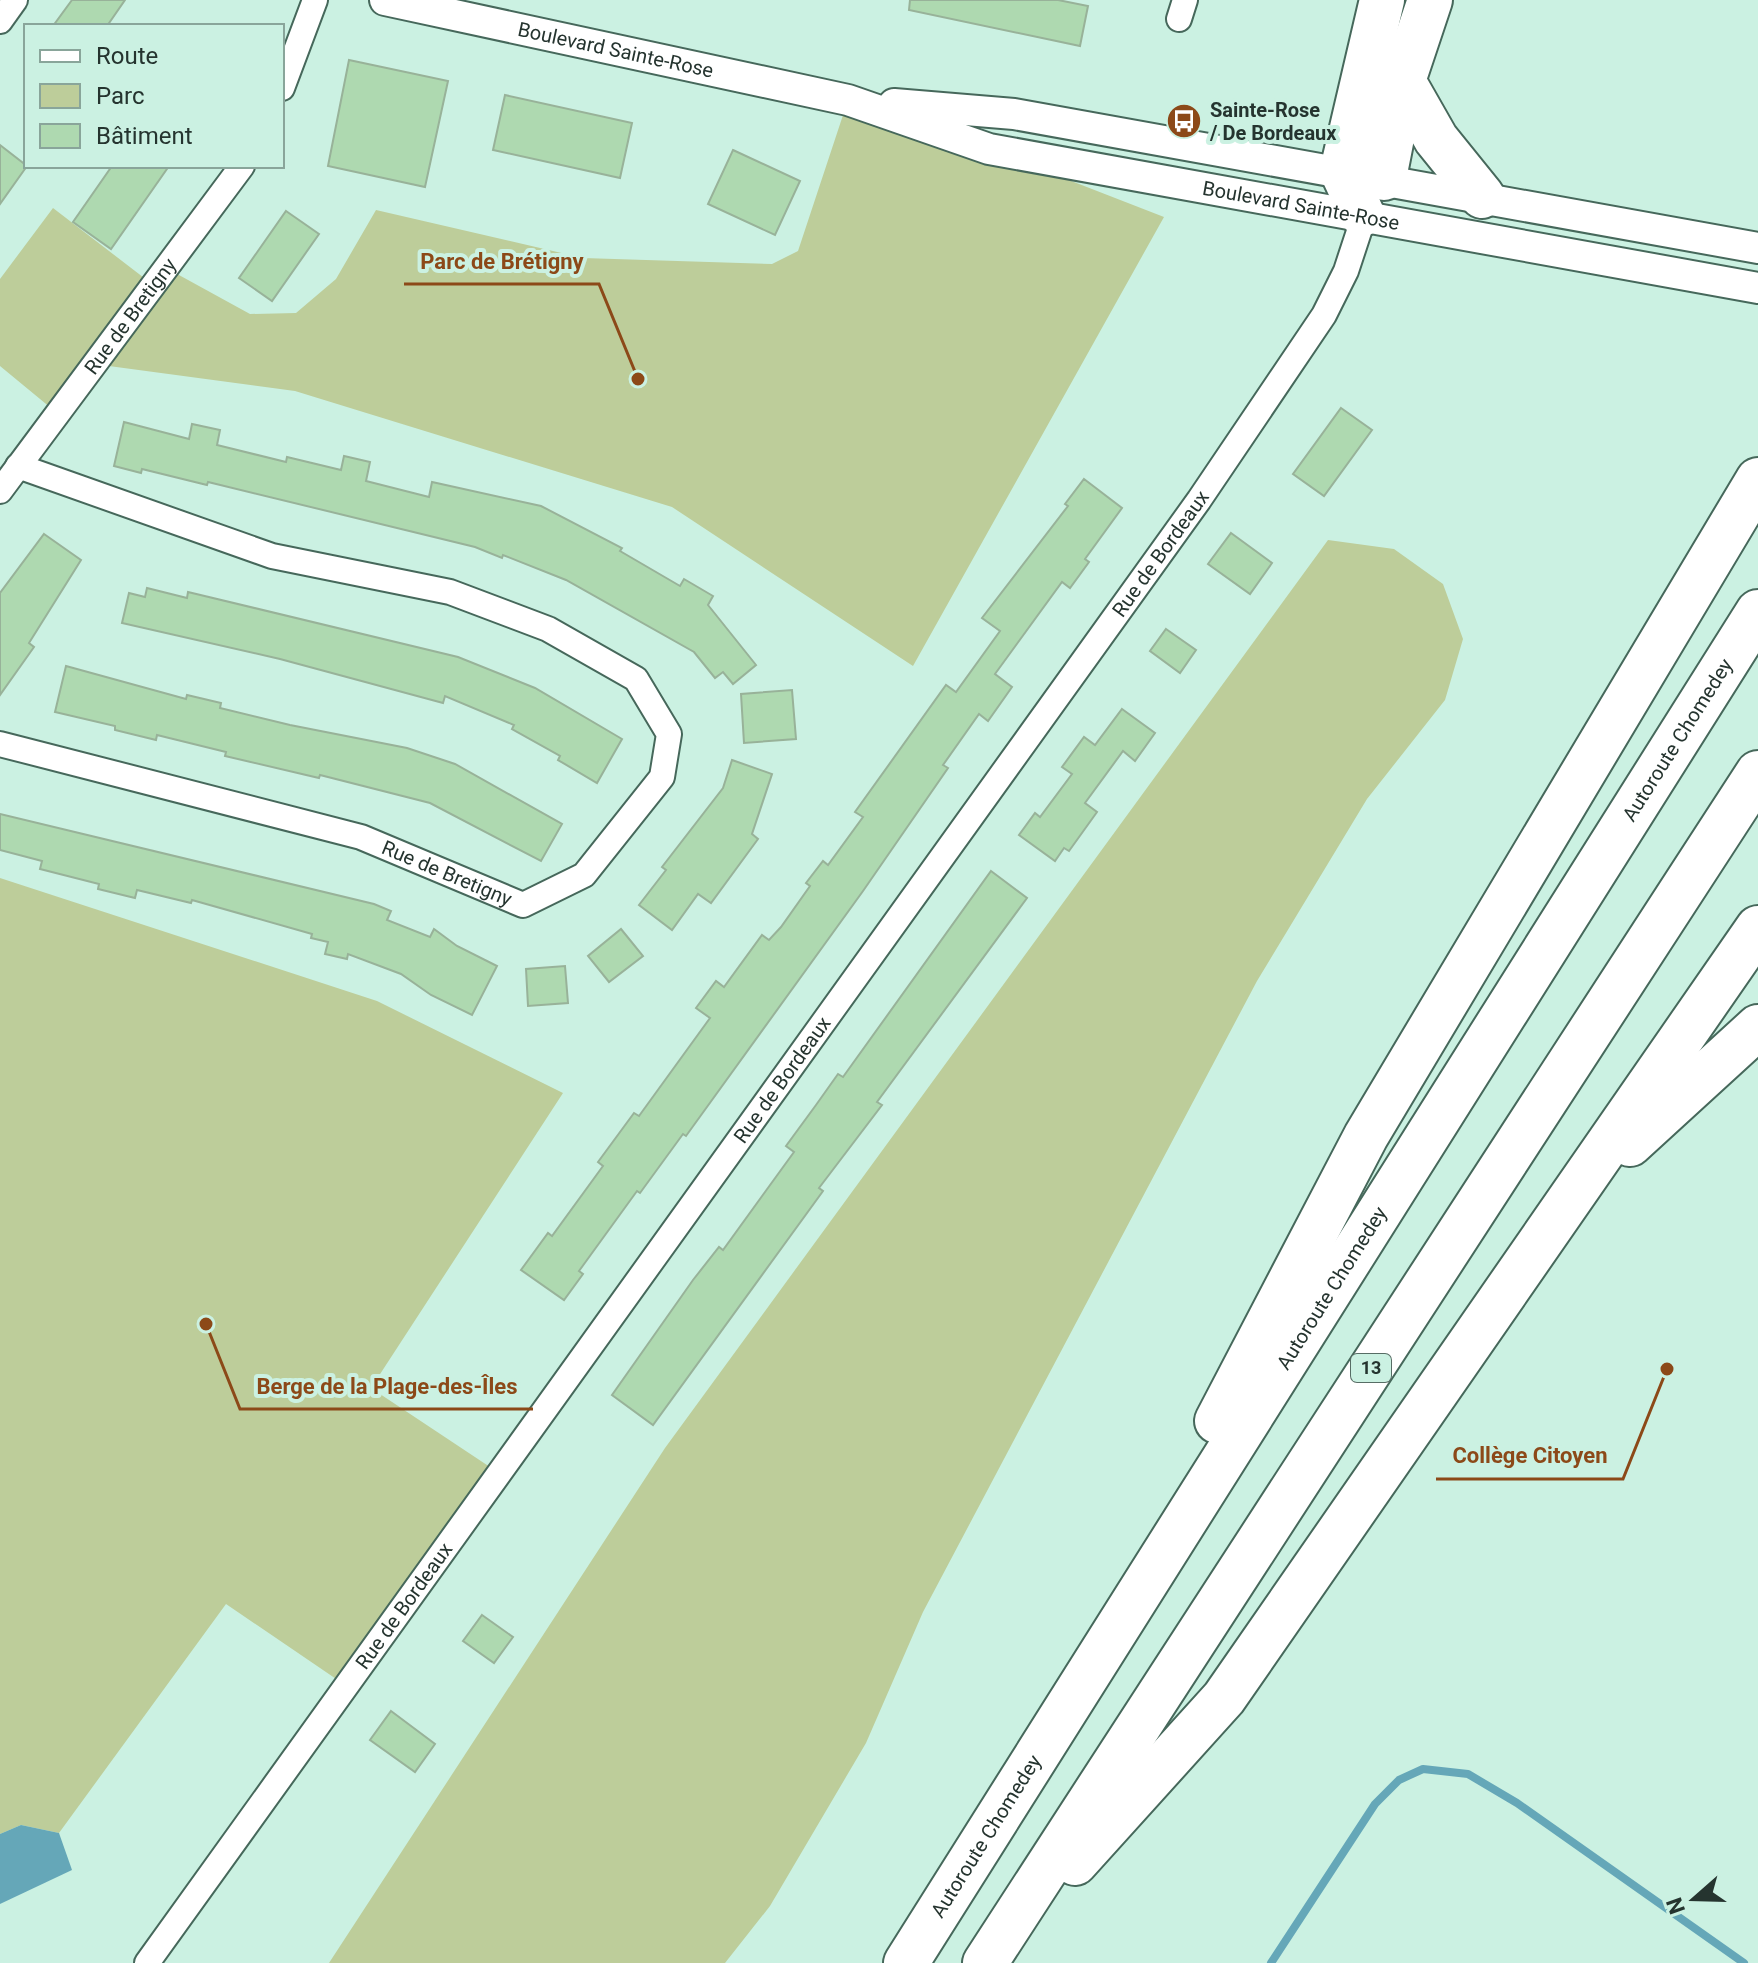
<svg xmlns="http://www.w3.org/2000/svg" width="1758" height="1963" font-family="Roboto,sans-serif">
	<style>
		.green { fill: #bdcd9a }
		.water { fill: #65a7b8 }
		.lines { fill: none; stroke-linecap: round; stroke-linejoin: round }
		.stream { stroke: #65a7b8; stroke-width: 8 }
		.building { fill: #aed9b0; stroke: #98b299; stroke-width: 2 }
		.minor-casing { stroke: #46685b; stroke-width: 28 }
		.tertiary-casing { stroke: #46685b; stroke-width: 34 }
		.motorway-casing { stroke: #46685b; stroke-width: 48 }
		.minor { stroke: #fff; stroke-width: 24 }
		.tertiary { stroke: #fff; stroke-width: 30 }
		.motorway { stroke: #fff; stroke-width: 44 }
		.labels { text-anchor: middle; stroke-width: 8; stroke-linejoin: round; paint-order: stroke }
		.shield { fill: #cbf1e2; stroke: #576d65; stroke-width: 2 }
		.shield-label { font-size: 18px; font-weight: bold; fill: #25342f }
		.street-label { font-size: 20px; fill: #25342f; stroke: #cbf1e2 }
		.poi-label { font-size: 20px; font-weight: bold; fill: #25342f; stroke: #cbf1e2; text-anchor: start }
		.leader { fill: none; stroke: #8c4918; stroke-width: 3 }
		.callout-dot { fill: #8c4918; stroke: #cbf1e2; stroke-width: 3 }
		.callout-label { font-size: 22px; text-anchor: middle; font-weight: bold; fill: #8c4918; stroke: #cbf1e2; stroke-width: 8; stroke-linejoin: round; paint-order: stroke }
	</style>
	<rect width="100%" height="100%" fill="#cbf1e2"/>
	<g class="green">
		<path d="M 848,100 L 989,149 L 1164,217 L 913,666 L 672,507 L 295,391 L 94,364 L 57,413 L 0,366 L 0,279 L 53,208 L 152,284 L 168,269 L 250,314 L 296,313 L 336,279 L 376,210 L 583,258 L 772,264 L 798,251 Z"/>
		<path d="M 1328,540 L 1394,549 L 1443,584 L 1463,639 L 1445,700 L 1367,799 L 1257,981 L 923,1612 L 866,1743 L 770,1906 L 725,1963 L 329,1963 L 665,1448 Z"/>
		<path d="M 0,878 L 377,1001 L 563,1093 L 371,1388 L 502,1475 L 345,1685 L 226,1604 L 59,1833 L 21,1825 L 0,1834 Z"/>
	</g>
	<path class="water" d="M 21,1825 L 59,1833 L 72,1870 L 0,1904 L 0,1834 Z"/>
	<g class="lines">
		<path class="stream" d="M 1271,1963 L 1375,1804 L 1399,1780 L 1423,1769 L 1468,1774 L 1517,1803 L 1744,1963"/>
	</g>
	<g class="building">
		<path d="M 72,0 L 125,0 L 107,26 L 53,26 Z"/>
		<path d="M 910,0 L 1058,0 L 1088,6 L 1080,46 L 909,10 Z"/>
		<path d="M 349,60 L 448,81 L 425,187 L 328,166 Z"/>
		<path d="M 505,95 L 632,123 L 620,178 L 493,150 Z"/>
		<path d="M 0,145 L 27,166 L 0,204 Z"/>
		<path d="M 733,150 L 800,181 L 775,235 L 708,204 Z"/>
		<path d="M 112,166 L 169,166 L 111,249 L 73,222 Z"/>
		<path d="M 286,211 L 319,234 L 272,301 L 239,278 Z"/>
		<path d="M 1341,408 L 1372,430 L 1324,496 L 1293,474 Z"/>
		<path d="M 124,422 L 189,439 L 192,424 L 220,430 L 217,445 L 286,462 L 287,457 L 341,470 L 344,456 L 370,462 L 366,481 L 429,497 L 432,482 L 541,506 L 622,548 L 620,551 L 680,586 L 684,579 L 713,596 L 708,605 L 756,665 L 733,684 L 723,672 L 715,678 L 694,652 L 566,580 L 503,555 L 502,558 L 475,547 L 208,482 L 207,485 L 142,469 L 141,473 L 114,466 Z"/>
		<path d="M 1084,479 L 1122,508 L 1085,559 L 1089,562 L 1070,588 L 1062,582 L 995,674 L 1012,687 L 988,721 L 979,714 L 943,765 L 948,768 L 863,891 L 686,1136 L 683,1134 L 640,1193 L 637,1191 L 579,1271 L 583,1274 L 564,1300 L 521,1270 L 548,1233 L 552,1236 L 603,1166 L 598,1162 L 634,1113 L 639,1116 L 710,1018 L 696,1008 L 716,981 L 724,987 L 762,935 L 769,940 L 781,927 L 810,886 L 806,883 L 823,861 L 828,865 L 863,817 L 855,812 L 946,685 L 956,692 L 1000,631 L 982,618 L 1068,506 L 1065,504 Z"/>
		<path d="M 1231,533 L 1272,563 L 1250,594 L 1208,564 Z"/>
		<path d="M 44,534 L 81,560 L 29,643 L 34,647 L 0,695 L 0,593 Z"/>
		<path d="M 147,588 L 187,598 L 188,592 L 458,657 L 535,688 L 622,739 L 597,783 L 558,760 L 560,756 L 512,729 L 514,725 L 445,696 L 443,703 L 280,659 L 122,623 L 129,593 L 145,597 Z"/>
		<path d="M 1166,629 L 1196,650 L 1180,673 L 1150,651 Z"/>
		<path d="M 66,666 L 186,699 L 187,695 L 221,703 L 220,708 L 290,725 L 407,748 L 455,764 L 562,824 L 541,861 L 430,803 L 320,775 L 319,778 L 225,756 L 226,752 L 157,735 L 156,740 L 115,730 L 115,726 L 55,712 Z"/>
		<path d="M 792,690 L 796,739 L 744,743 L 741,694 Z"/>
		<path d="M 1122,709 L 1155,733 L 1135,761 L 1123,751 L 1085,803 L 1097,812 L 1069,851 L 1064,848 L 1055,861 L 1019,835 L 1035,813 L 1040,817 L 1072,774 L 1062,767 L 1084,737 L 1095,745 Z"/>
		<path d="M 732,760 L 772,774 L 752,834 L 758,839 L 711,903 L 698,894 L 672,930 L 639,905 L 666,870 L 662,867 L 723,788 Z"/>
		<path d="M 0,814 L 374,904 L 391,911 L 387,920 L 430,937 L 434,929 L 457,946 L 497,966 L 472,1015 L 431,995 L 401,974 L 348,954 L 347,959 L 325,954 L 328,942 L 311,938 L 312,934 L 192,900 L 191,903 L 137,890 L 135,898 L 98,889 L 99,884 L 40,869 L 42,861 L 0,850 Z"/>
		<path d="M 991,871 L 1027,898 L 877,1102 L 882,1105 L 819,1188 L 823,1191 L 653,1425 L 612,1395 L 693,1280 L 719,1247 L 723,1250 L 794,1152 L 786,1146 L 816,1105 L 838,1074 L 843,1077 Z"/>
		<path d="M 621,929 L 643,956 L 609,982 L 588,956 Z"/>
		<path d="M 565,966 L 568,1003 L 528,1006 L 526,969 Z"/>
		<path d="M 482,1615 L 513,1637 L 494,1663 L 463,1641 Z"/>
		<path d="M 391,1711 L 435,1744 L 415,1772 L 370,1740 Z"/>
	</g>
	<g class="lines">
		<g class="minor-casing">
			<g id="minor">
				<path d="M 1179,19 L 1185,0"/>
				<path d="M 0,21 L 15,0"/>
				<path d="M 282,88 L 315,0"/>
				<path id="s1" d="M 0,491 L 242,166"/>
				<path id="s2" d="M 0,744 L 361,837 L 523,905 L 584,875 L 662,777 L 669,734 L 636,679 L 548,629 L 450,592 L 272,556 L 18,466"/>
				<path id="s3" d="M 147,1963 L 1199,500 L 1324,315 L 1346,271 L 1368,204"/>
			</g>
		</g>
		<g class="tertiary-casing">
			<g id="tertiary">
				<path id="s4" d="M 385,0 L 848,100 L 989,149 L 1758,288"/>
				<path d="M 894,104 L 1014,114 L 1758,248"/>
			</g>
		</g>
		<g class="motorway-casing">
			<g id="motorway">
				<path d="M 1403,81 L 1436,139 L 1482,196"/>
				<path d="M 1384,178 L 1403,81 L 1430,0"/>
				<path d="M 1362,214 L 1342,171 L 1382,0"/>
				<path d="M 1630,1144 L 1758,1027"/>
				<path d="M 1217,1421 L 1366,1136 L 1758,480"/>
				<path d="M 1075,1863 L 1224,1698 L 1758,928"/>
				<path id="s5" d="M 906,1963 L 1758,612"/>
				<path d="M 985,1963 L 1758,773"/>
			</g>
		</g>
		<use href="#minor" class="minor"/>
		<use href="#tertiary" class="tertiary"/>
		<use href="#motorway" class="motorway"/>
	</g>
	<defs>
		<g id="bus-disc" transform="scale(1.8)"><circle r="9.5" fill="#8c4918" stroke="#cbf1e2"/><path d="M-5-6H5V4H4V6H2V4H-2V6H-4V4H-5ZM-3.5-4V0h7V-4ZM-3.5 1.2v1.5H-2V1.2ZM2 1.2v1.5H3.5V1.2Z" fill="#fff"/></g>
	</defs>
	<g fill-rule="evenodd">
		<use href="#bus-disc" x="1184" y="121"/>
	</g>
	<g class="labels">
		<rect class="shield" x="1351" y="1354" width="40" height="28" rx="6"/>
		<g class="shield-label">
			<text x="1371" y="1374">13</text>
		</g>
		<g class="street-label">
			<text dy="7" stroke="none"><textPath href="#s4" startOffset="236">Boulevard Sainte-Rose</textPath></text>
			<text dy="7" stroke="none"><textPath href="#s4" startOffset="940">Boulevard Sainte-Rose</textPath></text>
			<text dy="7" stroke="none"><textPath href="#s1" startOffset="218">Rue de Bretigny</textPath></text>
			<text dy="7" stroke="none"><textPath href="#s3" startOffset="1736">Rue de Bordeaux</textPath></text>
			<text dy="7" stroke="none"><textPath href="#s5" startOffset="1446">Autoroute Chomedey</textPath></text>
			<text dy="7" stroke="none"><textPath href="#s2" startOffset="466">Rue de Bretigny</textPath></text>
			<text dy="7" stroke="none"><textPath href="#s3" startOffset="1088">Rue de Bordeaux</textPath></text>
			<text dy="7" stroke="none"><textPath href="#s5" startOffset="798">Autoroute Chomedey</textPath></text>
			<text dy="7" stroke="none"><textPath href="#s3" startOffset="440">Rue de Bordeaux</textPath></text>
			<text dy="7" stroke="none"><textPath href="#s5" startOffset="150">Autoroute Chomedey</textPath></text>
		</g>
		<g class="poi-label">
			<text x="1210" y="117">Sainte-Rose<tspan x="1210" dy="23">/ De Bordeaux</tspan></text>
		</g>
	</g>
	<path class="leader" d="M638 379L599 284H404M206 1324L240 1409H533M1667 1369L1623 1479H1436"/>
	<g class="callout-dot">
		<circle cx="638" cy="379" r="8"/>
		<circle cx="206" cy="1324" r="8"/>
		<circle cx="1667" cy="1369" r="8"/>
	</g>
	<g class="callout-label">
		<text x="502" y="269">Parc de Brétigny</text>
		<text x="387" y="1394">Berge de la Plage-des-Îles</text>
		<text x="1530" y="1463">Collège Citoyen</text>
	</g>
	<rect x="24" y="24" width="260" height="144" fill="#cbf1e2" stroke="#89a59a" stroke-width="2"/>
	<rect x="40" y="50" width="40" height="12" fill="#ffffff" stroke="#89a59a" stroke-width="2"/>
	<text x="96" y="64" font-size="24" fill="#25342f">Route</text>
	<rect x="40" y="84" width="40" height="24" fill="#bdcd9a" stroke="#89a59a" stroke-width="2"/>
	<text x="96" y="104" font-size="24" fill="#25342f">Parc</text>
	<rect x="40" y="124" width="40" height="24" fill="#aed9b0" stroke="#89a59a" stroke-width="2"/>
	<text x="96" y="144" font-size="24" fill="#25342f">Bâtiment</text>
	<g transform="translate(1694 1899) rotate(250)" stroke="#cbf1e2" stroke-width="6" paint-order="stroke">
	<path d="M0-6L14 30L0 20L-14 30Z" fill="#25342f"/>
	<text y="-12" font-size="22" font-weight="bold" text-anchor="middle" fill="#25342f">N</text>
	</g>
</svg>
